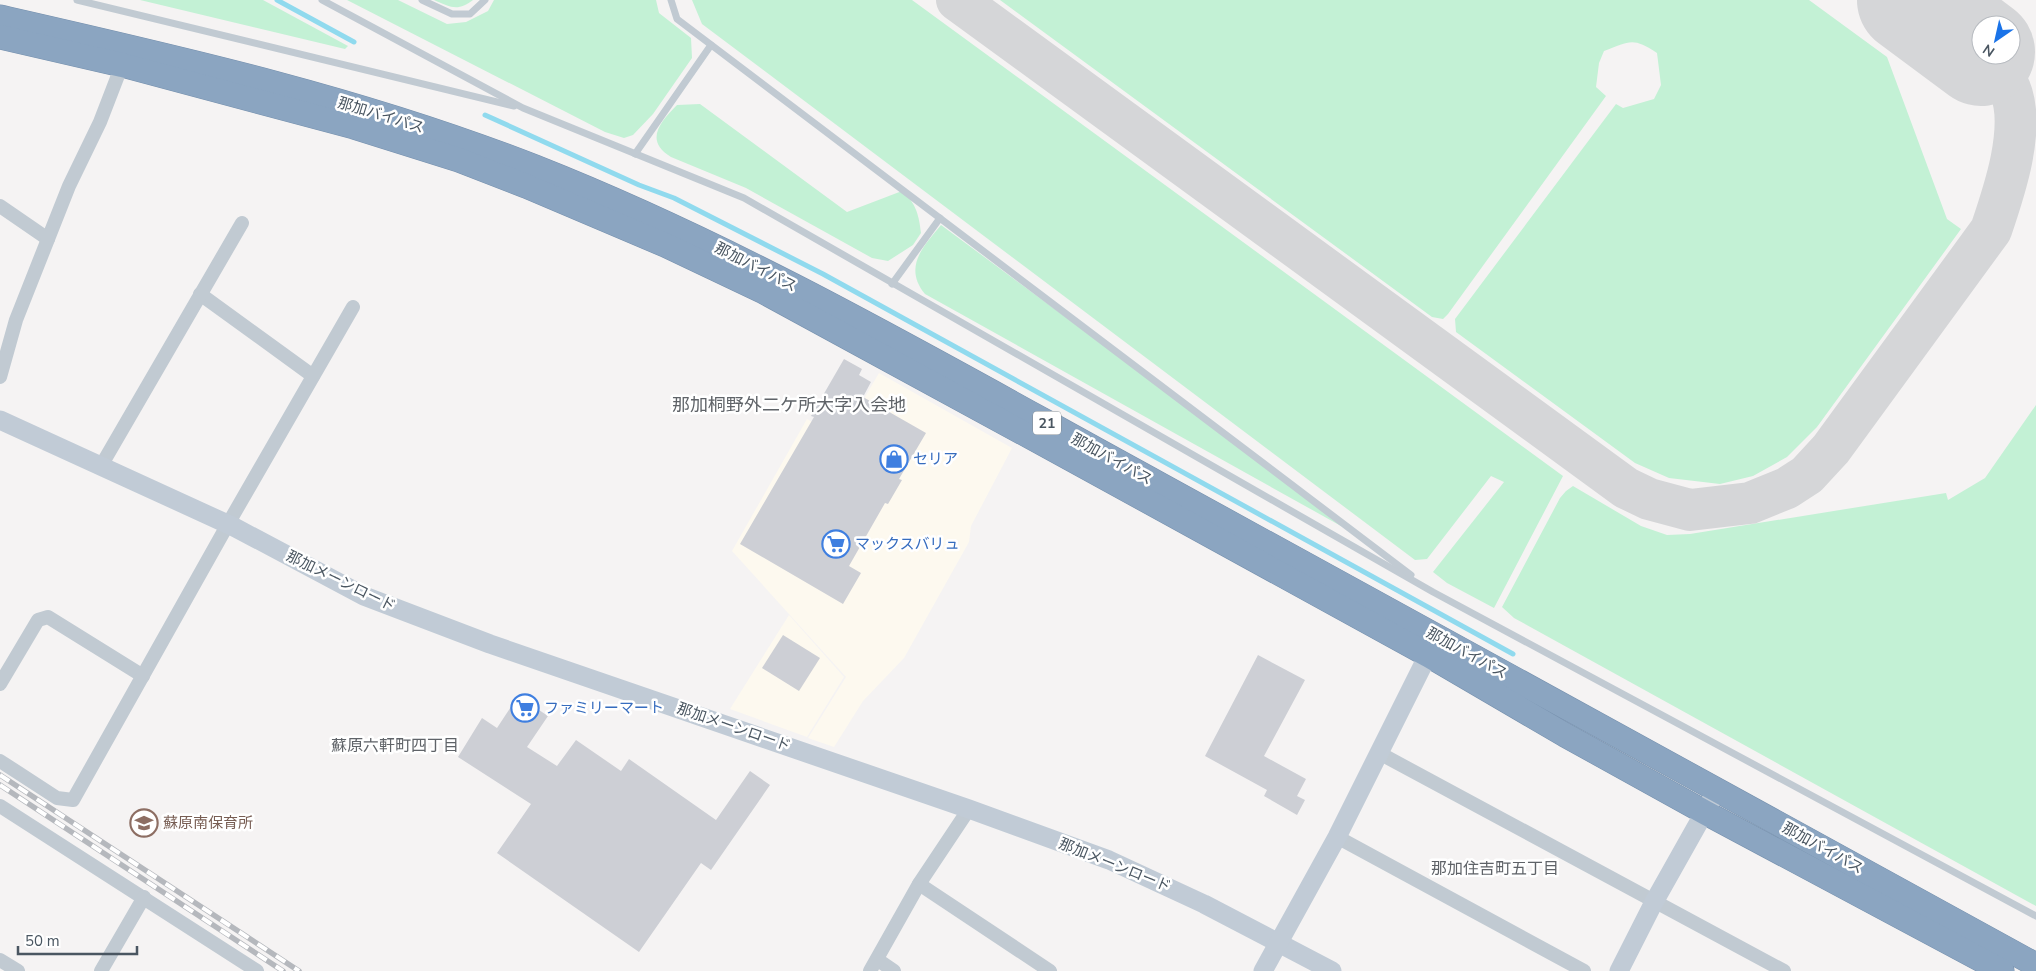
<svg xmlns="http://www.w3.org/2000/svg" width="2036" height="971" font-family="'Nunito Sans','Noto Sans JP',sans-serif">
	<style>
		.commercial { fill: #fdf9ef }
		.grass { fill: #c3f1d5 }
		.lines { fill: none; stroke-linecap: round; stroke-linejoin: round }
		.stream { stroke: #90daee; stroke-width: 5 }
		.taxiway { stroke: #d5d6d8; stroke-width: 42 }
		.runway { stroke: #d5d6d8; stroke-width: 108 }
		.building { fill: #cdcfd5 }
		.highway-casing { stroke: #7690ad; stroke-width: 25 }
		.lane { stroke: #c1cad2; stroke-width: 7 }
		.street { stroke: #c1cad2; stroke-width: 14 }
		.secondary { stroke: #c1cbd6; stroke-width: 19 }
		.highway { stroke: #8ba5c1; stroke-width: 24 }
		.rail-casing { stroke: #b5b8bd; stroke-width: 5.5 }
		.rail { stroke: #fff; stroke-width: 4; stroke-dasharray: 11; stroke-linecap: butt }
		.labels { text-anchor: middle; stroke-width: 5; stroke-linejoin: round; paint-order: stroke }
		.shield { fill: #fff; stroke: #808990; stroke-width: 1 }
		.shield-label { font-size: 14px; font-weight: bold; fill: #4a5661 }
		.street-label { font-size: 15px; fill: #4a5661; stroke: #fff }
		.shop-label { font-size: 15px; fill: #366cbe; stroke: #fff; text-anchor: start }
		.education-label { font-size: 15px; fill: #785e54; stroke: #fff; text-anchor: start }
		.neighbourhood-label { font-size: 16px; fill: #5f6368; stroke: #fff }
		.quarter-label { font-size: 18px; fill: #5f6368; stroke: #fff }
	</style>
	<rect width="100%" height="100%" fill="#f5f3f3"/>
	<g class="commercial">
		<path d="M 879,373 L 1012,448 L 971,526 L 969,542 L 904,658 L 863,701 L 834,747 L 808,738 L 846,677 L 732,551 L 807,419 L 841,438 Z"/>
		<path d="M 789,615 L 844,677 L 807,737 L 730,709 Z"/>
	</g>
	<g class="grass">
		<path d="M 140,0 L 263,0 L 348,46 L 345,49 Z"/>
		<path d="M 347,0 L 398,0 L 447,24 L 466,22 L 488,11 L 494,0 L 656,0 L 659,13 L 691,38 L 692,58 L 653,114 L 633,135 L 624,138 L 605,132 Z"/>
		<path d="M 434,0 L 473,0 C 458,12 450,7 434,0 Z"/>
		<path d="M 692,0 L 912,0 L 1563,476 L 1494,608 L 1447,583 L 1433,572 L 1504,482 L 1491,476 L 1427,559 L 1415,560 L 702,24 Z"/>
		<path d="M 1000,0 L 1809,0 L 1887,57 L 1947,219 L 1961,229 L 1817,427 L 1787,457 L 1753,476 L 1720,484 L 1669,478 L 1635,463 L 1456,332 L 1455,319 L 1616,104 L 1623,108 L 1654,99 L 1661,85 L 1657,53 C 1633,37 1630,41 1604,51 L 1599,63 L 1596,87 L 1606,96 L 1448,314 L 1443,319 L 1432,317 Z"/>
		<path d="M 700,104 L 847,212 L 902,191 C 916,203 919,215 921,233 L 913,245 L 888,261 L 872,258 L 746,188 L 671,157 C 644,141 660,122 677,105 Z"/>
		<path d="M 941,225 L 1343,522 L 1341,526 L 925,294 C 903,267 923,247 941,225 Z"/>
		<path d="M 2036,405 L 2036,906 L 1514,618 L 1502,607 L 1560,498 L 1566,491 L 1573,486 L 1641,526 L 1667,535 L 1690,534 L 1946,493 L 1948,500 L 1985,478 Z"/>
	</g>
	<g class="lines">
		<g class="stream">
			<path d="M 277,0 L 354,42"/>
			<path d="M 485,115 L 639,185 L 674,198 L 823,274 L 1513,654"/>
		</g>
		<path class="taxiway" d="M 957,0 L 1626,488 L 1649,499 L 1690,510 L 1750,503 L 1787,488 L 1807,475 L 1831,449 L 1991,230 C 2004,192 2026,128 2010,89 C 2006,80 2000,71 1995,62"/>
		<path class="runway" d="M 1911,0 L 1981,52"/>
	</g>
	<g class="building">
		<path d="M 844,359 L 862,369 L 859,375 L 871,382 L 863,397 L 926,433 L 899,479 L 902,480 L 888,504 L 885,503 L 849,566 L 861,573 L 843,604 L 740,544 L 814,417 L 811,416 Z"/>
		<path d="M 783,635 L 820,658 L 799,691 L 762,668 Z"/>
		<path d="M 1258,655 L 1305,680 L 1264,756 L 1306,779 L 1297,796 L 1305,800 L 1297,815 L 1264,796 L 1267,790 L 1205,756 Z"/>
		<path d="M 518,696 L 548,716 L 527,747 L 557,766 L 576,740 L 621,771 L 629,759 L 716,820 L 750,771 L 770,785 L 711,870 L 701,863 L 639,952 L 497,853 L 531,804 L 458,757 L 482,718 L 497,728 Z"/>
	</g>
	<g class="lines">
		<g class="highway-casing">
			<g id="highway">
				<path d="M 0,17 C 180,58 362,99 535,167 C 751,252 957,374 1161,485 C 1453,645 1744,805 2036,965"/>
				<path d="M 0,37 L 122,65 L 354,127 L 459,160 L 526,186 L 665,245 L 764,292 L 1058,452 L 1428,655 L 1565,735 L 1706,813 L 2002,971"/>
			</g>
		</g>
		<g class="lane">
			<path d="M 77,0 L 514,106"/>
			<path d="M 322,0 L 523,108 L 744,198 L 1433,592 L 2036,916"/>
			<path d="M 422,0 L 452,14 L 470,14 L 485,0"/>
			<path d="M 671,0 L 677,19 L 1411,575"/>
			<path d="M 635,154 L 711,45"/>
			<path d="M 892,284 L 940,218"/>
		</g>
		<g class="street">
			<path d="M 0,206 L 48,239"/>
			<path d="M 200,294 L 313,376"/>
			<path d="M 0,377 L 16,320 L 69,186 L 100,122 L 122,65"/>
			<path d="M 101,466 L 242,223"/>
			<path d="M 0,684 L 38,620 L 48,617 L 143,676"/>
			<path d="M 1379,753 L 1784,971"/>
			<path d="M 0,761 L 57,798 L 73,800 L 228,524 L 353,307"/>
			<path d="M 0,806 L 257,971"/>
			<path d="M 1337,837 L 1584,971"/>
			<path d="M 919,884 L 1050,971"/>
			<path d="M 0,960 L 18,971"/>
			<path d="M 878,960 L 894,971"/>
			<path d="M 101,971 L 144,897"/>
			<path d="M 870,971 L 919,884 L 969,809"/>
		</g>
		<g class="secondary">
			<path d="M 0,420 L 234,527 L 364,596 L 490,644 L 969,809 L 1109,860 L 1204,904 L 1332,971"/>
			<path d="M 1263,971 L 1337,837 L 1428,655"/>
			<path d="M 1619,971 L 1654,902 L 1717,790"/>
		</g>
		<use href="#highway" class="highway"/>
		<g class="rail-casing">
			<g id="rail">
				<path d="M 0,775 L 299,971"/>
				<path d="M 0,785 L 283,971"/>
			</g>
		</g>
		<use href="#rail" class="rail"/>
	</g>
	<defs>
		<g id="shop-ring" transform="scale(1.4375)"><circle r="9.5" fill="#fff" stroke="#3f7fe0" stroke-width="1.5"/><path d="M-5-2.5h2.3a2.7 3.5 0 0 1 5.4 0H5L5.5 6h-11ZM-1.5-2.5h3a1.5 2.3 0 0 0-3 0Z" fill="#3f7fe0"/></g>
		<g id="supermarket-ring" transform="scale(1.4375)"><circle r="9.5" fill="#fff" stroke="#3f7fe0" stroke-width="1.5"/><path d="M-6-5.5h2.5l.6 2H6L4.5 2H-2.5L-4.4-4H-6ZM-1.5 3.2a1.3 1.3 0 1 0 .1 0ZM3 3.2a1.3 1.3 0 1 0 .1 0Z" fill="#3f7fe0"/></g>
		<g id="school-ring" transform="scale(1.4375)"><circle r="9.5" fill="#fff" stroke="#8d6e63" stroke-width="1.5"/><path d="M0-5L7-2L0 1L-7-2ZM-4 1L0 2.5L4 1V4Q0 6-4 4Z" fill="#8d6e63"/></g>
	</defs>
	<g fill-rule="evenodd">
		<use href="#shop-ring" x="894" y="459"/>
		<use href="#supermarket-ring" x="836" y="544"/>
		<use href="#supermarket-ring" x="525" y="708"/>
		<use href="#school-ring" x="144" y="823"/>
	</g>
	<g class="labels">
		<rect class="shield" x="1033" y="411.5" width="28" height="23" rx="4"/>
		<g class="shield-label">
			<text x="1047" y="428">21</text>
		</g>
		<g class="street-label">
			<text transform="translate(381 115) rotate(17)" y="5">那加バイパス</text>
			<text transform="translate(756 267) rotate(27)" y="5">那加バイパス</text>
			<text transform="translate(1112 459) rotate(29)" y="5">那加バイパス</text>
			<text transform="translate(341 581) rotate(26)" y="5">那加メーンロード</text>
			<text transform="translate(1467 653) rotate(29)" y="5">那加バイパス</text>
			<text transform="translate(734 727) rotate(19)" y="5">那加メーンロード</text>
			<text transform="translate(1823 848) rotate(29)" y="5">那加バイパス</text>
			<text transform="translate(1115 865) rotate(22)" y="5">那加メーンロード</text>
		</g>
		<g class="shop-label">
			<text x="913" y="464">セリア</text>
			<text x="855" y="549">マックスバリュ</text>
			<text x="544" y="713">ファミリーマート</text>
		</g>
		<g class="education-label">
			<text x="163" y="828">蘇原南保育所</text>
		</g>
		<g class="neighbourhood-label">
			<text x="395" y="751">蘇原六軒町四丁目</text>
			<text x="1495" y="874">那加住吉町五丁目</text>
		</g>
		<g class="quarter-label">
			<text x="789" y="411">那加桐野外二ケ所大字入会地</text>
		</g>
	</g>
	<g transform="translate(1996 40) rotate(214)"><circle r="24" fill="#ffffff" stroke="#b7bbc0"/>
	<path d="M0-4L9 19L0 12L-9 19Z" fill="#1a73e8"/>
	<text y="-8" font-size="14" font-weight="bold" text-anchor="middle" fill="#4a5661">N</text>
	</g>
	<path d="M18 946v8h119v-8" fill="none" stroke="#4a5661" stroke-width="2.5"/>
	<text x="25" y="946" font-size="15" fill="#4a5661" stroke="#ffffff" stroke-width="4" paint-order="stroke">50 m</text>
</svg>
